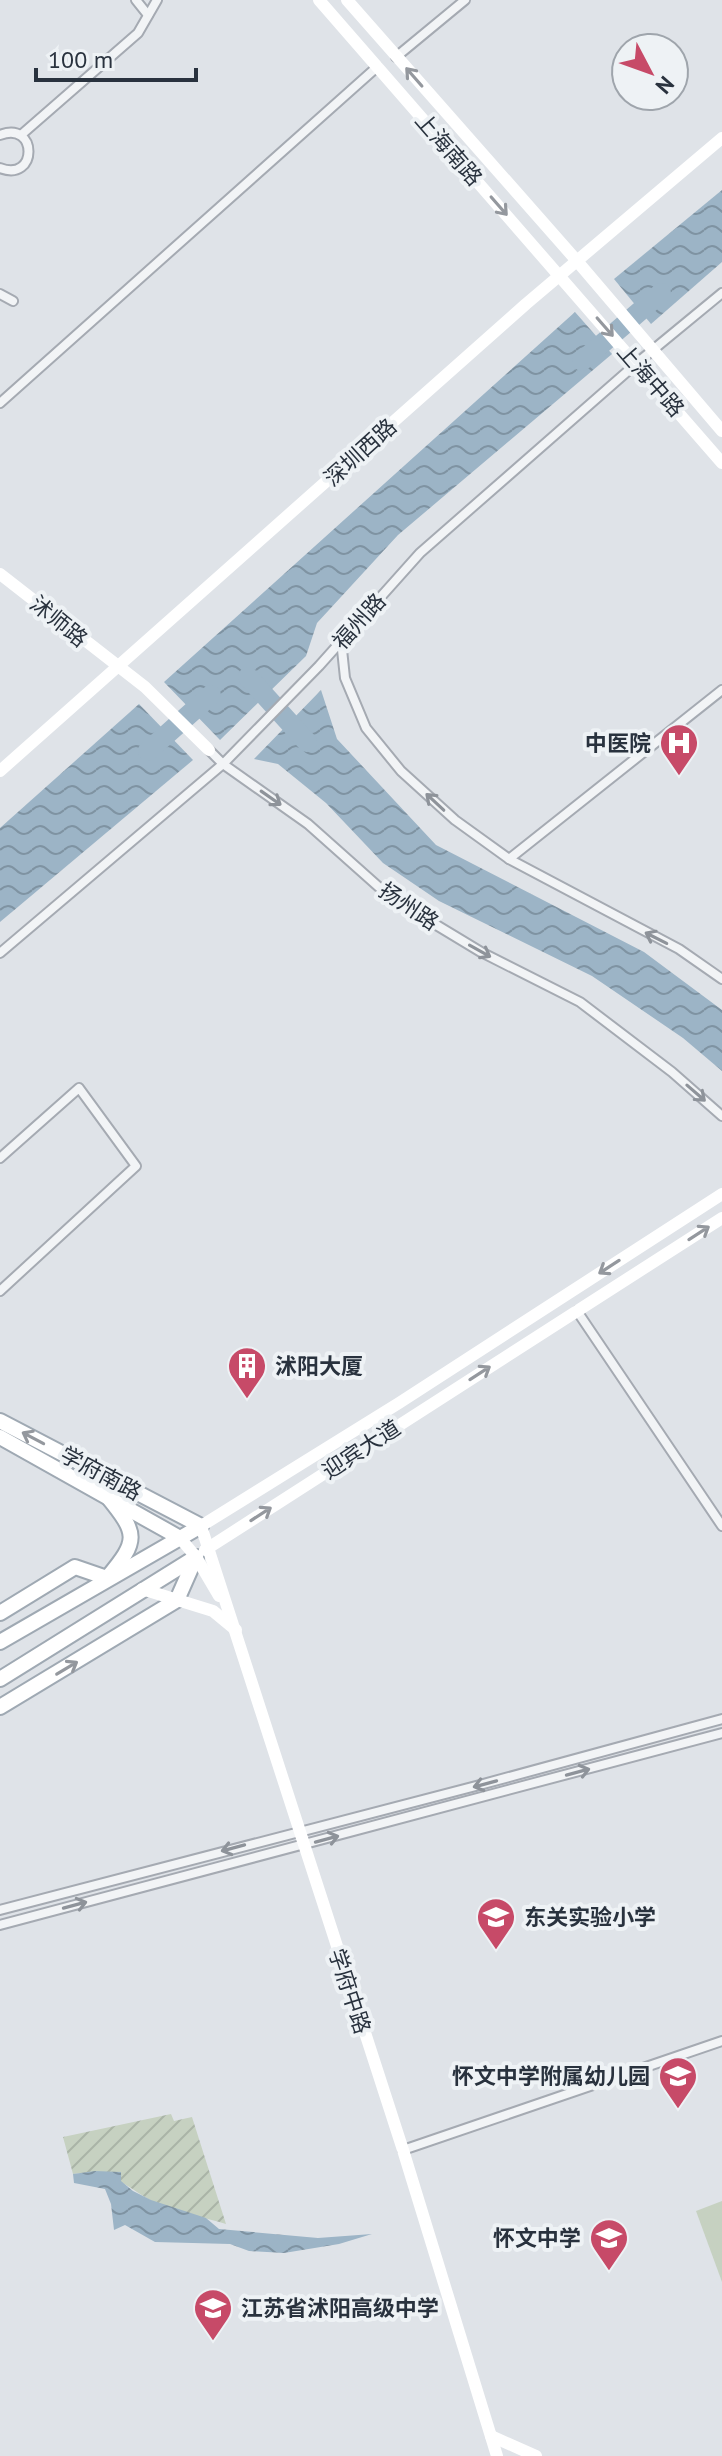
<svg xmlns="http://www.w3.org/2000/svg" width="722" height="2456" font-family="'PT Sans','Noto Sans SC',sans-serif">
	<style>
		.garden { fill: url(#garden-furrows) }
		.pitch { fill: #c6d1c1 }
		.water { fill: url(#water-waves) }
		.lines { fill: none; stroke-linecap: round; stroke-linejoin: round }
		.river { stroke: #9cb4c6; stroke-width: 20 }
		.street-casing { stroke: #a5aab2; stroke-width: 12 }
		.primary-casing { stroke: #9fa9b3; stroke-width: 18 }
		.street { stroke: #f2f4f6; stroke-width: 8 }
		.secondary { stroke: #fff; stroke-width: 12 }
		.primary { stroke: #fff; stroke-width: 14 }
		.oneway { stroke: #94989e }
		.oneway2 { stroke: #8e939a }
		.labels { text-anchor: middle; stroke-width: 8; stroke-linejoin: round; paint-order: stroke }
		.street-label { font-size: 22px; fill: #29323e; stroke: #eef2f5 }
		.poi-label { font-size: 22px; font-weight: bold; fill: #29323e; stroke: #eef2f5; text-anchor: end }
	</style>
	<defs>
		<pattern id="garden-furrows" width="10" height="10" patternUnits="userSpaceOnUse" patternTransform="scale(2)"><rect width="10" height="10" fill="#c6d1c1"/><path d="M-1 1l2-2M0 10L10 0M9 11l2-2" fill="none" stroke="#aab4a7"/></pattern>
		<pattern id="water-waves" width="16" height="10" patternUnits="userSpaceOnUse" patternTransform="scale(2)"><rect width="16" height="10" fill="#9cb4c6"/><path d="M0 5q4-4 8 0t8 0" fill="none" stroke="#7f93a2"/></pattern>
	</defs>
	<rect width="100%" height="100%" fill="#dfe3e8"/>
	<path class="garden" d="M 171,2114 L 174,2121 L 192,2117 L 226,2224 C 206,2218 185,2214 165,2207 C 127,2192 118,2167 73,2174 L 63,2137 Z"/>
	<path class="pitch" d="M 722,2201 L 722,2282 L 696,2211 Z"/>
	<g class="water">
		<path d="M 722,190 L 722,262 L 651,324 L 614,279 Z"/>
		<path d="M 575,312 L 612,354 L 398,535 L 317,623 L 306,656 L 220,740 L 164,682 Z"/>
		<path d="M 321,690 L 337,739 L 436,845 L 644,952 L 722,1010 L 722,1071 L 683,1038 L 592,976 L 439,901 L 383,863 L 326,803 L 278,764 L 254,759 Z"/>
		<path d="M 139,704 L 193,760 L 0,922 L 0,828 Z"/>
		<path d="M 95,2171 L 121,2172 L 121,2181 L 133,2191 L 151,2200 L 206,2218 L 219,2229 L 318,2238 L 372,2234 L 339,2244 L 284,2253 L 249,2251 L 230,2244 L 155,2242 L 125,2225 L 114,2230 L 111,2204 L 105,2189 L 74,2183 L 73,2174 Z"/>
	</g>
	<g class="lines">
		<g class="river">
			<path d="M 582,361 L 661,293"/>
			<path d="M 248,677 L 307,742"/>
			<path d="M 148,751 L 211,695"/>
		</g>
		<g class="street-casing">
			<g id="street">
				<path d="M 136,0 L 148,15"/>
				<path d="M 396,57 L 465,0"/>
				<path d="M 0,135 C 38,120 38,183 0,168"/>
				<path d="M 21,135 L 138,33 L 157,0"/>
				<path d="M 0,294 L 13,301"/>
				<path d="M 0,403 L 377,67"/>
				<path d="M 341,640 L 345,678 L 366,728 L 401,771 L 455,820 L 509,859 L 679,949 L 722,979"/>
				<path d="M 209,750 L 223,764 L 308,824 L 390,897 L 481,952 L 580,1002 L 672,1072 L 722,1116"/>
				<path d="M 509,859 L 722,690"/>
				<path d="M 0,953 L 223,764 L 319,666 L 420,553 L 637,363 L 722,293"/>
				<path d="M 0,1158 L 79,1088 L 136,1166 L 0,1291"/>
				<path d="M 577,1311 L 722,1526"/>
				<path d="M 0,1910 L 476,1786 L 722,1719"/>
				<path d="M 0,1925 L 722,1733"/>
				<path d="M 403,2150 L 722,2041"/>
			</g>
		</g>
		<g class="primary-casing">
			<g id="primary">
				<path d="M 0,1421 L 201,1526"/>
				<path d="M 0,1437 L 180,1538"/>
				<path d="M 0,1613 L 75,1567 L 107,1578 C 139,1540 138,1534 107,1496"/>
				<path d="M 0,1642 L 201,1526"/>
				<path d="M 0,1679 L 196,1557"/>
				<path d="M 0,1707 L 177,1600 L 196,1557"/>
			</g>
		</g>
		<use href="#street" class="street"/>
		<g class="secondary">
			<path d="M 319,0 L 722,463"/>
			<path d="M 347,0 L 577,261 L 722,431"/>
			<path d="M 0,574 L 145,687 L 209,750"/>
			<path d="M 0,771 L 526,304 L 722,138"/>
			<path d="M 180,1538 L 196,1557 L 219,1596"/>
			<path d="M 205,1550 L 722,1218"/>
			<path d="M 142,1589 L 213,1611 L 236,1630"/>
			<path d="M 491,2436 L 536,2456"/>
			<path d="M 497,2456 L 403,2150 L 201,1526 L 399,1403 L 722,1194"/>
		</g>
		<use href="#primary" class="primary"/>
	</g>
	<defs><path id="oneway-shaft" d="M-6 0H5M1.5-3L5.5 0L1.5 3" fill="none" stroke-width="1.6" stroke-linecap="round" stroke-linejoin="round" transform="scale(2)"/></defs>
	<g class="oneway">
		<use href="#oneway-shaft" transform="translate(414 77) rotate(-131)"/>
		<use href="#oneway-shaft" transform="translate(499 206) rotate(49)"/>
		<use href="#oneway-shaft" transform="translate(605 327) rotate(49)"/>
		<use href="#oneway-shaft" transform="translate(699 1233) rotate(-33)"/>
		<use href="#oneway-shaft" transform="translate(609 1267) rotate(147)"/>
		<use href="#oneway-shaft" transform="translate(480 1373) rotate(-33)"/>
		<use href="#oneway-shaft" transform="translate(33 1438) rotate(-152)"/>
		<use href="#oneway-shaft" transform="translate(261 1514) rotate(-33)"/>
		<use href="#oneway-shaft" transform="translate(67 1668) rotate(-31)"/>
	</g>
	<g class="oneway2">
		<use href="#oneway-shaft" transform="translate(271 798) rotate(35)"/>
		<use href="#oneway-shaft" transform="translate(435 802) rotate(-137)"/>
		<use href="#oneway-shaft" transform="translate(656 938) rotate(-153)"/>
		<use href="#oneway-shaft" transform="translate(480 951) rotate(29)"/>
		<use href="#oneway-shaft" transform="translate(696 1093) rotate(41)"/>
		<use href="#oneway-shaft" transform="translate(578 1772) rotate(-15)"/>
		<use href="#oneway-shaft" transform="translate(485 1784) rotate(165)"/>
		<use href="#oneway-shaft" transform="translate(327 1839) rotate(-15)"/>
		<use href="#oneway-shaft" transform="translate(233 1848) rotate(165)"/>
		<use href="#oneway-shaft" transform="translate(75 1905) rotate(-15)"/>
	</g>
	<defs>
		<g id="hospital-pin" transform="scale(2)"><path d="M0 17L-7.5 6A9.5 9.5 0 1 1 7.5 6Z" fill="#c74a68" stroke="#eef2f5"/><path d="M-5-5h3v3.5h4V-5h3V5h-3V1.5h-4V5h-3Z" fill="#fff"/></g>
		<g id="building-pin" transform="scale(2)"><path d="M0 17L-7.5 6A9.5 9.5 0 1 1 7.5 6Z" fill="#c74a68" stroke="#eef2f5"/><path d="M-4-6H4V6H1V3H-1V6H-4ZM-2.5-4.3h1.7v1.8h-1.7ZM.8-4.3h1.7v1.8H.8ZM-2.5-1h1.7V.8h-1.7ZM.8-1h1.7V.8H.8Z" fill="#fff"/></g>
		<g id="school-pin" transform="scale(2)"><path d="M0 17L-7.5 6A9.5 9.5 0 1 1 7.5 6Z" fill="#c74a68" stroke="#eef2f5"/><path d="M0-5L7-2L0 1L-7-2ZM-4 1L0 2.5L4 1V4Q0 6-4 4Z" fill="#fff"/></g>
	</defs>
	<g fill-rule="evenodd">
		<use href="#hospital-pin" x="679" y="743"/>
		<use href="#building-pin" x="247" y="1366"/>
		<use href="#school-pin" x="496" y="1917"/>
		<use href="#school-pin" x="678" y="2076"/>
		<use href="#school-pin" x="609" y="2238"/>
		<use href="#school-pin" x="213" y="2308"/>
	</g>
	<g class="labels">
		<g class="street-label">
			<text transform="translate(449 149) rotate(49)" y="8">上海南路</text>
			<text transform="translate(651 380) rotate(49)" y="8">上海中路</text>
			<text transform="translate(360 452) rotate(-42)" y="8">深圳西路</text>
			<text transform="translate(59 621) rotate(39)" y="8">沭师路</text>
			<text transform="translate(359 621) rotate(-48)" y="8">福州路</text>
			<text transform="translate(409 906) rotate(34)" y="8">扬州路</text>
			<text transform="translate(361 1449) rotate(-33)" y="8">迎宾大道</text>
			<text transform="translate(101 1473) rotate(28)" y="8">学府南路</text>
			<text transform="translate(350 1991) rotate(72)" y="8">学府中路</text>
		</g>
		<g class="poi-label">
			<text x="651" y="751">中医院</text>
			<text x="275" y="1374" text-anchor="start">沭阳大厦</text>
			<text x="524" y="1925" text-anchor="start">东关实验小学</text>
			<text x="650" y="2084">怀文中学附属幼儿园</text>
			<text x="581" y="2246">怀文中学</text>
			<text x="241" y="2316" text-anchor="start">江苏省沭阳高级中学</text>
		</g>
	</g>
	<g transform="translate(650 72) rotate(131)"><circle r="38" fill="#eef2f5" stroke="#9fa5ac" stroke-width="2"/>
	<path d="M0-6L14 30L0 20L-14 30Z" fill="#c74a68"/>
	<text y="-12" font-size="22" font-weight="bold" text-anchor="middle" fill="#29323e">N</text>
	</g>
	<path d="M36 68v12h160v-12" fill="none" stroke="#29323e" stroke-width="4"/>
	<text x="48" y="68" font-size="24" fill="#29323e" stroke="#eef2f5" stroke-width="6" paint-order="stroke">100 m</text>
</svg>
